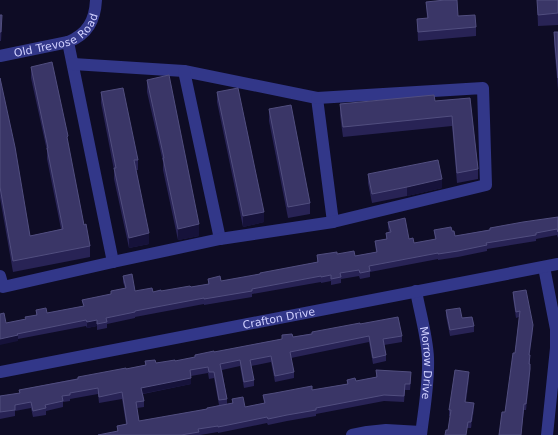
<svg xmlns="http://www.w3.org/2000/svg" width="558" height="435" font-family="'DejaVu Sans',sans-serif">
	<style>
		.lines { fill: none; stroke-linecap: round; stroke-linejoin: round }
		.minor { stroke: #323789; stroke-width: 12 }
		.wall { fill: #282355; fill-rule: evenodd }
		.shaded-wall { fill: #16123a }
		.building { fill: #3a3667; stroke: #514e7f }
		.labels { text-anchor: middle; stroke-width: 4; stroke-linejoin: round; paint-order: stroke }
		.street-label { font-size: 11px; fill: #d0d0ff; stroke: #0e0c25 }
	</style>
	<rect width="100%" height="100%" fill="#0e0c25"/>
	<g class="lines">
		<g class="minor">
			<path d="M 68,42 L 113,262"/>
			<path id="s1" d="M 0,56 L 68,42 C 88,34 95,20 96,0"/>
			<path d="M 73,64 L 184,71 L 317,98 L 333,222"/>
			<path d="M 184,71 L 220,239"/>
			<path d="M 544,267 L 556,329 L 556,348 L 547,435"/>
			<path d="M 0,276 L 3,287 L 113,262 L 220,239 L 333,222 L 486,185 L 483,88 L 317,98"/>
			<path id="s2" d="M 416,291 C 420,313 427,336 428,358 C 429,384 424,409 421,435"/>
			<path id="s3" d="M 0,372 L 558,264"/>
			<path d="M 352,435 L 367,432 L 386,430 L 421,432"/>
		</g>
	</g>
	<g class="wall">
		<path d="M 537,0 L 558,0 L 558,25 L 538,26 Z"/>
		<path d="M 426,2 L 458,16 L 476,27 L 476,36 L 418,41 L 417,19 L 427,18 Z"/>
		<path d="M 0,15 L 2,24 L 1,41 L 0,41 Z"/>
		<path d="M 554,32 L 558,32 L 558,90 L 554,44 Z"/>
		<path d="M 31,67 L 68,144 L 84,225 L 90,246 L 90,257 L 13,272 L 0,198 L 0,78 L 30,236 L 61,229 L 47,159 L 47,151 L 31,78 Z"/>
		<path d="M 147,80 L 199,236 L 178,240 L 163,170 L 163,162 L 147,92 Z"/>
		<path d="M 101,92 L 138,160 L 138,170 L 136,170 L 149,244 L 129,248 L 114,179 L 114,170 L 101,103 Z"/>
		<path d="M 217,92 L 264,222 L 243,227 L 217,102 Z"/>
		<path d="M 470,98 L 478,169 L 478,179 L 457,183 L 452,126 L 343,137 L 340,115 L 340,104 L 435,101 Z"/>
		<path d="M 269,109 L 310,203 L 310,214 L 288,218 L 269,121 Z"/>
		<path d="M 368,174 L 442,188 L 407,196 L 372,203 L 368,183 Z"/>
		<path d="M 558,217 L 558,238 L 557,235 L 536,239 L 536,241 L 487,249 L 487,251 L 458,257 L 438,260 L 438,259 L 370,272 L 370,277 L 360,279 L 359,276 L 341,279 L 341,283 L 331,285 L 331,281 L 321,283 L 321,282 L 252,294 L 252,297 L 204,305 L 204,304 L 135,317 L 135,318 L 107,324 L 107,328 L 97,330 L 97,326 L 87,328 L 86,326 L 18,339 L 18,341 L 6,323 L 25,319 L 36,315 L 36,310 L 47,313 L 83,306 L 82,300 L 111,294 L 111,291 L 125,288 L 123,282 L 123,276 L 135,291 L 153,292 L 161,291 L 191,287 L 208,284 L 208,279 L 221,281 L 260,274 L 317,262 L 317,255 L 337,254 L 355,256 L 376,252 L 375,241 L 386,239 L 386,233 L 389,233 L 388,227 L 388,222 L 414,243 L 435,240 L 434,230 L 452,231 L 455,236 Z"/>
		<path d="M 513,292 L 533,331 L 529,355 L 530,361 L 530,375 L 526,410 L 524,410 L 521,435 L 499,435 L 505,412 L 515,353 L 519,317 L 516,318 L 513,298 Z"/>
		<path d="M 446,310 L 462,318 L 474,326 L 474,332 L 450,336 L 446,316 Z"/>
		<path d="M 360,324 L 402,336 L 402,342 L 384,345 L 386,355 L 386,361 L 373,364 L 369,342 L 291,358 L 294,372 L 294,378 L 275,382 L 271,362 L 251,366 L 254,380 L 254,386 L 244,388 L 240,366 L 222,370 L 227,399 L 227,404 L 232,403 L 232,399 L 245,407 L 264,403 L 263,395 L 312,390 L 347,384 L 347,380 L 356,381 L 376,377 L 376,370 L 411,379 L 410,390 L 405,390 L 404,402 L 384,401 L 316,414 L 316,416 L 287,421 L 268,425 L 267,423 L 218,433 L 218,432 L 200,435 L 98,435 L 117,432 L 117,426 L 126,424 L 122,399 L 99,403 L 98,394 L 70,399 L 70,401 L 63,402 L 63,407 L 46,411 L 46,415 L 33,417 L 31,408 L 15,411 L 15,416 L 0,419 L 0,396 L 19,393 L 19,390 L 145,365 L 145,361 L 156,363 L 175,361 L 195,357 L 195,355 L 214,352 L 282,339 L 282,335 L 293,337 ZM 208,373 L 209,379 L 214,378 L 219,405 L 207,409 L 139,421 L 137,408 L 144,407 L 144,401 L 143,394 L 191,384 L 191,376 Z"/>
		<path d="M 469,378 L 466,402 L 474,409 L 471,428 L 468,428 L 448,430 L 450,416 L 449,416 L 449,410 Z"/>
	</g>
	<g class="shaded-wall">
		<path d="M 2,15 L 2,24 L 1,41 L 1,32 Z"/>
		<path d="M 442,179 L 442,188 L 407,196 L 407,187 Z"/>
		<path d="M 264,212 L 264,222 L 243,227 L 243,216 Z"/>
		<path d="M 199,224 L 199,236 L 178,240 L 178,229 Z"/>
		<path d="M 149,233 L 149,244 L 129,248 L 129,238 Z"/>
		<path d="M 97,320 L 97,326 L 87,328 L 87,322 Z"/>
		<path d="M 533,325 L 533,331 L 529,361 L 529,355 Z"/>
		<path d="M 18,335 L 18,341 L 0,345 L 0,339 Z"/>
		<path d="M 530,369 L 530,375 L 526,410 L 526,404 Z"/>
		<path d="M 469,372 L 469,378 L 465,408 L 465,402 Z"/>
		<path d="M 191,378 L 191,384 L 141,394 L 141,388 Z"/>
		<path d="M 474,403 L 474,409 L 471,428 L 471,422 Z"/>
	</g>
	<g class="building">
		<path d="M 445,0 L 457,0 L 458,16 L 475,15 L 476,27 L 418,32 L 417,19 L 428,18 L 426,2 Z"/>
		<path d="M 537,0 L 558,0 L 558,13 L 538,15 Z"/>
		<path d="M 0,15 L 2,15 L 1,32 L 0,32 Z"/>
		<path d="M 554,32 L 558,32 L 558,78 Z"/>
		<path d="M 52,62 L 68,136 L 67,137 L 84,225 L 86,224 L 90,246 L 13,261 L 0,187 L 0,78 L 15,147 L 30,236 L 63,229 L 47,148 L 48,148 L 31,67 Z"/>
		<path d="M 169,75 L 199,224 L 178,229 L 163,158 L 164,158 L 147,80 Z"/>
		<path d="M 123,88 L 138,160 L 134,160 L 149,233 L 129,238 L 114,168 L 116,168 L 101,92 Z"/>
		<path d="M 238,88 L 264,212 L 243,216 L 217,92 Z"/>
		<path d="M 434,95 L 435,101 L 470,98 L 478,169 L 457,173 L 452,116 L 343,127 L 340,104 Z"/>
		<path d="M 291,105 L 310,203 L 288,207 L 269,109 Z"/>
		<path d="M 438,160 L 442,179 L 407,187 L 372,194 L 368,174 Z"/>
		<path d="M 558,217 L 558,232 L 557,229 L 536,233 L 536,235 L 486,243 L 487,245 L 458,251 L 438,254 L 438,253 L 369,266 L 370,271 L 360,273 L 359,270 L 340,273 L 341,277 L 331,279 L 331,275 L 321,277 L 321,276 L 252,289 L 252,291 L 204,299 L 204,298 L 135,311 L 135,312 L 106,318 L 107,322 L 97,324 L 97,320 L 87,322 L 86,320 L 17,334 L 18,335 L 0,339 L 0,314 L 4,313 L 6,323 L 26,319 L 25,317 L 37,315 L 36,310 L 46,308 L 47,313 L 84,306 L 82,300 L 111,294 L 111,291 L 126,288 L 123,276 L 132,274 L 135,291 L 152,288 L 153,292 L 161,290 L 161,291 L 190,286 L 191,287 L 209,284 L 208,279 L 220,276 L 221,281 L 260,274 L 260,273 L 318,262 L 317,255 L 337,252 L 337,254 L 354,251 L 355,256 L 377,252 L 375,241 L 387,239 L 386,233 L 391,232 L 388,222 L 393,221 L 405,218 L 409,239 L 413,238 L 414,243 L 436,239 L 434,230 L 451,227 L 452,231 L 454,231 L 455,236 L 490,230 L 490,228 L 523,222 Z"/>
		<path d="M 526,290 L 533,325 L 529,355 L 530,355 L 529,364 L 530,364 L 530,369 L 526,404 L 524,404 L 521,435 L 499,435 L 502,412 L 505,412 L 513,353 L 515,353 L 520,311 L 516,312 L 513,292 Z"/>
		<path d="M 460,308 L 462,318 L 472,317 L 474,326 L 450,330 L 446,310 Z"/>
		<path d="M 398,317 L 402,336 L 383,339 L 386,355 L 373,358 L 369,336 L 290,352 L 294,372 L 275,376 L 271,356 L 250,360 L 254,380 L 244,382 L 240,360 L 220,364 L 227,399 L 219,400 L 214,372 L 209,372 L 208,367 L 190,370 L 191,378 L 141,388 L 144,401 L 136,402 L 139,421 L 207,409 L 207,408 L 233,403 L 232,399 L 243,397 L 245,407 L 265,403 L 263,395 L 275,393 L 312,386 L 312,390 L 348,384 L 347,380 L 355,378 L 356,381 L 377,377 L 376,370 L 411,372 L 410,384 L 405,384 L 404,396 L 384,395 L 316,408 L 316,410 L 287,415 L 268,419 L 267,417 L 228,425 L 218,427 L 218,426 L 198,429 L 199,432 L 181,435 L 98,435 L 118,431 L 117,426 L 127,424 L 122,392 L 99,397 L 98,388 L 70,393 L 70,395 L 62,396 L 63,401 L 45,405 L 46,408 L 33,411 L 31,402 L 15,405 L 15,410 L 0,412 L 0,396 L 20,393 L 19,390 L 78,379 L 78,377 L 126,368 L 126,369 L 146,365 L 145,361 L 155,360 L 156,363 L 175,360 L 175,361 L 195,357 L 195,355 L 214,351 L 214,352 L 282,339 L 282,335 L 292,334 L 293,337 L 312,334 L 312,332 L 360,323 L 360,324 Z"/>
		<path d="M 455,370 L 469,372 L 465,402 L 474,403 L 471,422 L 468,422 L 466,435 L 445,435 L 446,430 L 448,430 L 451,410 L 449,410 Z"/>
	</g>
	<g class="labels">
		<g class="street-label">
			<text dy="4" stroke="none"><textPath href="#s1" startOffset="62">Old Trevose Road</textPath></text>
			<text dy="4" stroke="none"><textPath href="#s3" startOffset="284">Crafton Drive</textPath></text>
			<text dy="4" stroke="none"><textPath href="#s2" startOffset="73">Morrow Drive</textPath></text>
		</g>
	</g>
</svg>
